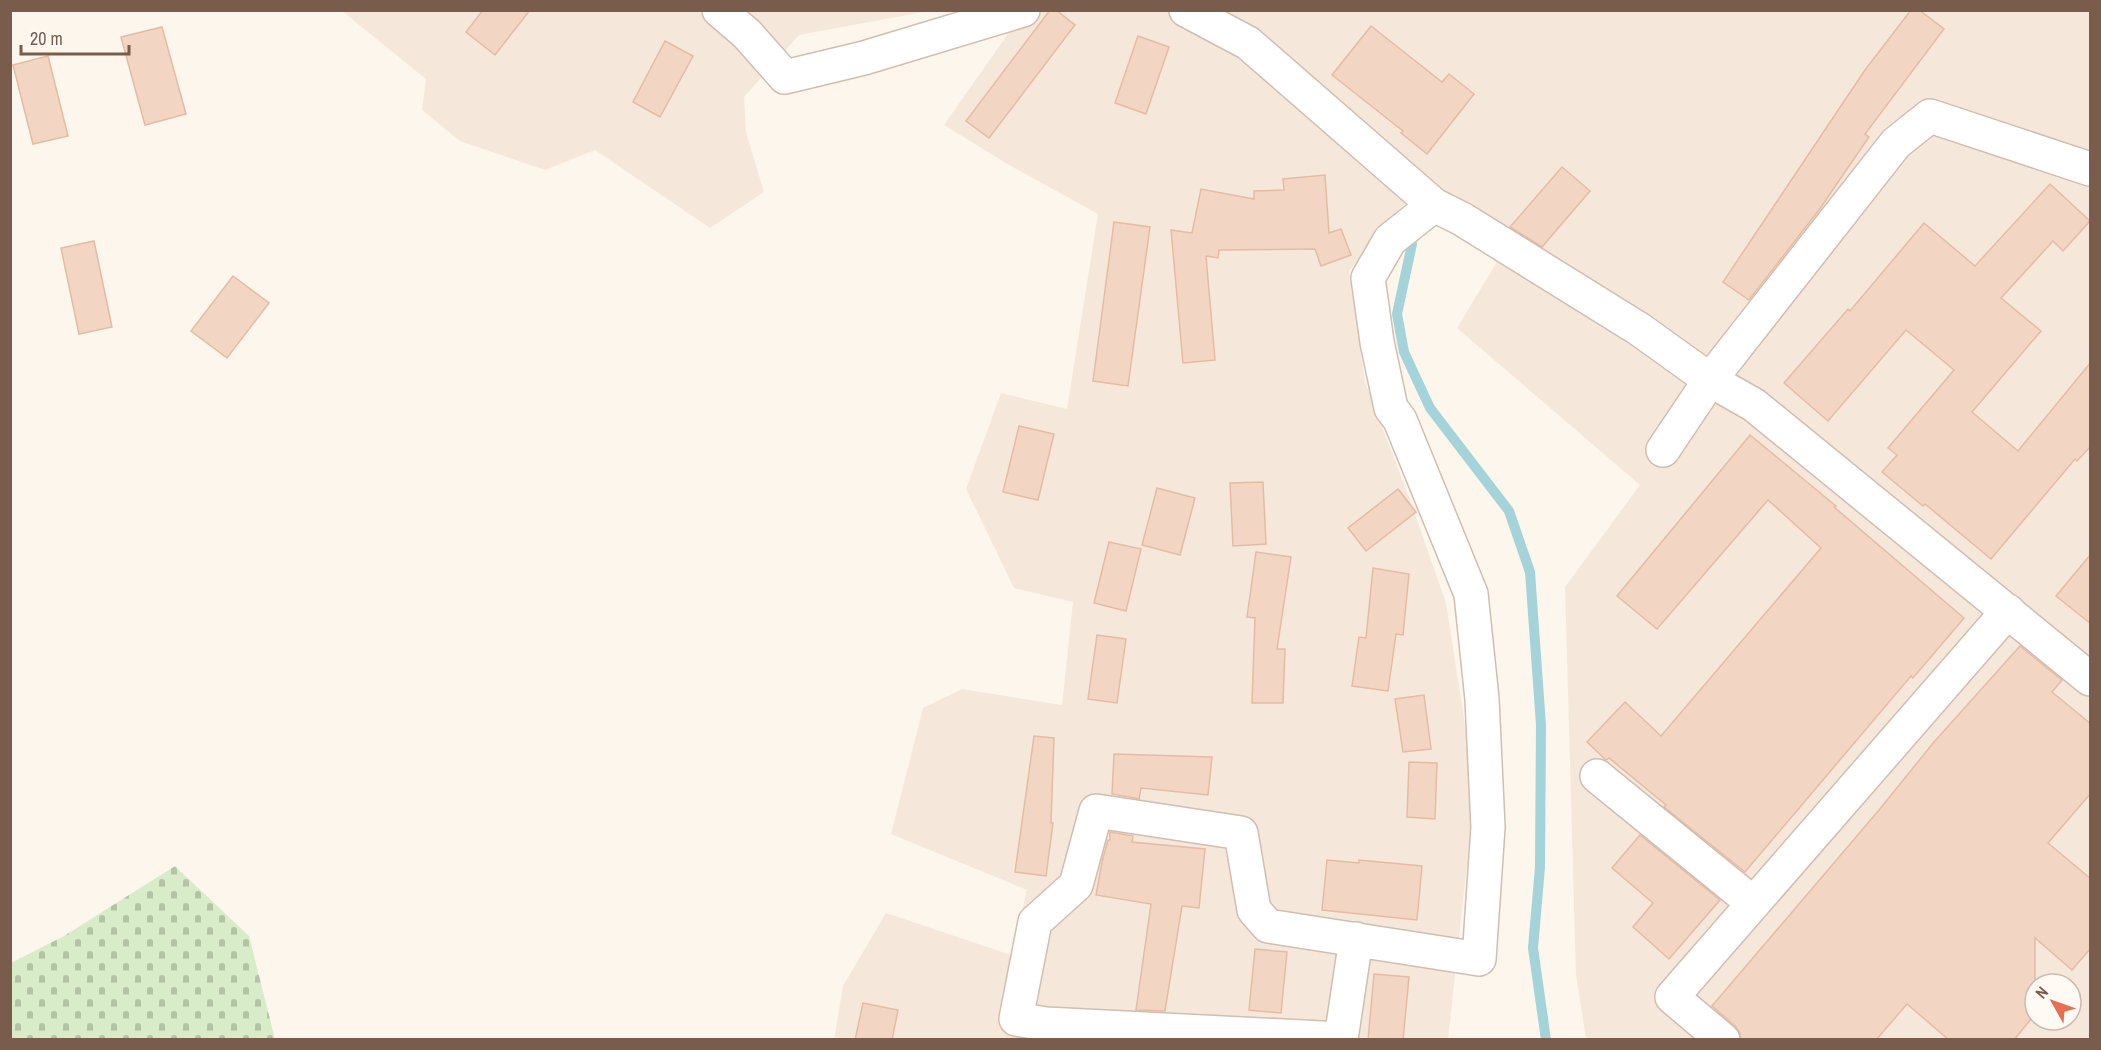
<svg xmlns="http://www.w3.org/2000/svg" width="2101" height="1050" font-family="'Archivo Narrow',sans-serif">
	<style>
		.residential { fill: #f5e8da; fill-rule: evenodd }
		.cemetery { fill: url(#cemetery-stones) }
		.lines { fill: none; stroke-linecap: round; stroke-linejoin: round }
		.stream { stroke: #a5d3da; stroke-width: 10 }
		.building { fill: #f3d5c3; stroke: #e6bba3; stroke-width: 1.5 }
		.minor-casing { stroke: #d1beb0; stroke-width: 36 }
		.minor { stroke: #fff; stroke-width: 33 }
	</style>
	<defs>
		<pattern id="cemetery-stones" width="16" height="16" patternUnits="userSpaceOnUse" patternTransform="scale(1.5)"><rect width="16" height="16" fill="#d8ecc9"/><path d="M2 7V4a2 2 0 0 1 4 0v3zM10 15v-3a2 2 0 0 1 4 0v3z" fill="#b4c2a5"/></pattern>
	</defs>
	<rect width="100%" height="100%" fill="#fdf6ec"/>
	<g class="residential">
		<path d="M 342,11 L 929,11 L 799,35 L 744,97 L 746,132 L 764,192 L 710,228 L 595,150 L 545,170 L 460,141 L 422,110 L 426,79 Z"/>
		<path d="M 1024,11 L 2090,11 L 2090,1039 L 1586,1039 L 1576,975 L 1565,587 L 1640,485 L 1457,328 L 1509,242 L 1425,179 L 1349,271 L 1365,382 L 1410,500 L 1446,603 L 1474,782 L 1467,864 L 1448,1039 L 834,1040 L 843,986 L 886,913 L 1011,955 L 1027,890 L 891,834 L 923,708 L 962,689 L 1062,705 L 1073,602 L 1014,588 L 966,489 L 1001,393 L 1067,409 L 1098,214 L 1009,165 L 944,125 ZM 2035,984 L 2071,984 L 2071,1020 L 2035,1020 Z"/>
	</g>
	<path class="cemetery" d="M 175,866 L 249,936 L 275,1039 L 11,1039 L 11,963 L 64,936 Z"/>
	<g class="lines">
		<path class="stream" d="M 1412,244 L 1397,314 L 1404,352 L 1430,408 L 1509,511 L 1530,572 L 1541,725 L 1540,867 L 1533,948 L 1546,1040"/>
	</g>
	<g class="building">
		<path d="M 483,10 L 530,10 L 495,55 L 466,32 Z"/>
		<path d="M 1050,10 L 1056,10 L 1075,25 L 989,138 L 966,121 Z"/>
		<path d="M 1911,10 L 1919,10 L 1944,29 L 1865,134 L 1869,137 L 1819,210 L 1749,300 L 1723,282 L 1865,70 Z"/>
		<path d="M 1371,26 L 1442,82 L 1449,74 L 1474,94 L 1427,154 L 1401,133 L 1403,131 L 1332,75 Z"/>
		<path d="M 162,27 L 186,114 L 145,125 L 121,37 Z"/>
		<path d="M 1138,36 L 1169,47 L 1146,114 L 1115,103 Z"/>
		<path d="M 665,41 L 693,56 L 660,117 L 633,102 Z"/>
		<path d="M 48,56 L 68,136 L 33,144 L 13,65 Z"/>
		<path d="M 1562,167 L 1590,191 L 1542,247 L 1510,227 Z"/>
		<path d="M 1325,175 L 1329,233 L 1341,229 L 1351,255 L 1321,266 L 1315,249 L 1219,250 L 1218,258 L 1206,256 L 1215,360 L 1183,363 L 1171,230 L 1192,233 L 1201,189 L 1254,199 L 1254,191 L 1284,190 L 1283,179 Z"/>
		<path d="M 2050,184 L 2090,221 L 2063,251 L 2053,241 L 2001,298 L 2041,331 L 1972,412 L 2018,451 L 2091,362 L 2091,446 L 2077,461 L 2075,459 L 1991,559 L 1925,504 L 1923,506 L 1882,472 L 1897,455 L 1888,448 L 1954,370 L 1906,330 L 1828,421 L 1784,383 L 1848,309 L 1850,311 L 1924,223 L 1975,266 Z"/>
		<path d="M 1114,222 L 1150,227 L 1128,386 L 1093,381 Z"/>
		<path d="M 94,241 L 112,327 L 79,334 L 61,248 Z"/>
		<path d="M 233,276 L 269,303 L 227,358 L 191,331 Z"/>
		<path d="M 1019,426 L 1054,434 L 1038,500 L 1003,492 Z"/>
		<path d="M 1750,435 L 1836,506 L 1834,507 L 1964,618 L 1913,678 L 1911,676 L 1745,872 L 1664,807 L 1666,805 L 1609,758 L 1606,760 L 1587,742 L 1625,702 L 1661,736 L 1821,548 L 1768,500 L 1657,629 L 1617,596 Z"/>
		<path d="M 1263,482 L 1266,544 L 1233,546 L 1230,483 Z"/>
		<path d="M 1157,488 L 1195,498 L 1180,555 L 1142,545 Z"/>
		<path d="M 1398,489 L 1416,512 L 1366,551 L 1348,528 Z"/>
		<path d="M 1109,542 L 1141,549 L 1126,611 L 1094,603 Z"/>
		<path d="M 1256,552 L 1291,557 L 1277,649 L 1285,649 L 1283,703 L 1252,703 L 1255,618 L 1247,617 Z"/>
		<path d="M 2091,554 L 2091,624 L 2056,596 Z"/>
		<path d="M 1373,568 L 1409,574 L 1403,635 L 1396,634 L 1388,691 L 1352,686 L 1359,637 L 1366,638 Z"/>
		<path d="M 1097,635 L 1126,639 L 1117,703 L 1088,699 Z"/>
		<path d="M 2020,646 L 2062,680 L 2052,692 L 2091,724 L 2091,793 L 2048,843 L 2091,879 L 2091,948 L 2072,970 L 2035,938 L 2035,1014 L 2014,1040 L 1949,1040 L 1907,1004 L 1876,1040 L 1741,1040 L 1740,1033 L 1735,1026 L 1712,1006 L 1879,810 L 1934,742 Z"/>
		<path d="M 1424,695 L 1431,749 L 1403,752 L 1395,699 Z"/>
		<path d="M 1034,736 L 1054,738 L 1051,823 L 1053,823 L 1046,876 L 1015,872 Z"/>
		<path d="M 1114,754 L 1212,757 L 1208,795 L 1141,788 L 1139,799 L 1112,794 Z"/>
		<path d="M 1409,762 L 1437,763 L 1435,819 L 1407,817 Z"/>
		<path d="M 1110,832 L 1133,836 L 1132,842 L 1205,849 L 1199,908 L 1182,906 L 1165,1011 L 1136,1010 L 1151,904 L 1096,895 L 1102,862 L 1108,840 L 1110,840 Z"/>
		<path d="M 1640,835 L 1720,900 L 1669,959 L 1633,927 L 1653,903 L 1612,868 Z"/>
		<path d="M 1327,860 L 1359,863 L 1359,860 L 1422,866 L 1417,920 L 1322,910 Z"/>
		<path d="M 1255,949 L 1287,952 L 1281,1013 L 1249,1010 Z"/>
		<path d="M 1374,974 L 1409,977 L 1403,1040 L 1368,1040 Z"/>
		<path d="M 863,1003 L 898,1010 L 892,1040 L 855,1040 Z"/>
	</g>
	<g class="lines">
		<g class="minor-casing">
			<g id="minor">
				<path d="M 719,10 L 747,34 L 785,77 L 864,58 L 1023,10"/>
				<path d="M 1186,10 L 1248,43 L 1434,205 L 1462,219 L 1639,329 L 1710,380 L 1754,405 L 2090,679"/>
				<path d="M 1663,450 L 1710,380 L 1896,143 L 1930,116 L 2090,169"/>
				<path d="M 1597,776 L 1753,903"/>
				<path d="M 1356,939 L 1341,1039 L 1046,1024 L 1016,1019 L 1035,922 L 1076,885 L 1096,811 L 1241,833 L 1254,910 L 1268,926 L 1479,959 L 1488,827 L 1482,699 L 1471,594 L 1400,420 L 1391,408 L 1377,342 L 1368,278 L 1390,240 L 1434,205"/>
				<path d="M 1723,1040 L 1672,997 L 2008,611"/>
			</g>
		</g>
		<use href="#minor" class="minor"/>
	</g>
	<rect width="2101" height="1050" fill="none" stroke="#7a5c4d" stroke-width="24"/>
	<g transform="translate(2053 1002) rotate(310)"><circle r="28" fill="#fffaf3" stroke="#cabbb1" stroke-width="1.5"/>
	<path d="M0-4.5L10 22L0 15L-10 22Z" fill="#e76f51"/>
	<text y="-9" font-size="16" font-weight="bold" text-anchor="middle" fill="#7a5c4d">N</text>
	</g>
	<path d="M21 45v9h108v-9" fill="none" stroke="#7a5c4d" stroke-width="3"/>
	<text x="30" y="45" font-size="18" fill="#7a5c4d" stroke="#fffaf3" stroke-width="4.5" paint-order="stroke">20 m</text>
</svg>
